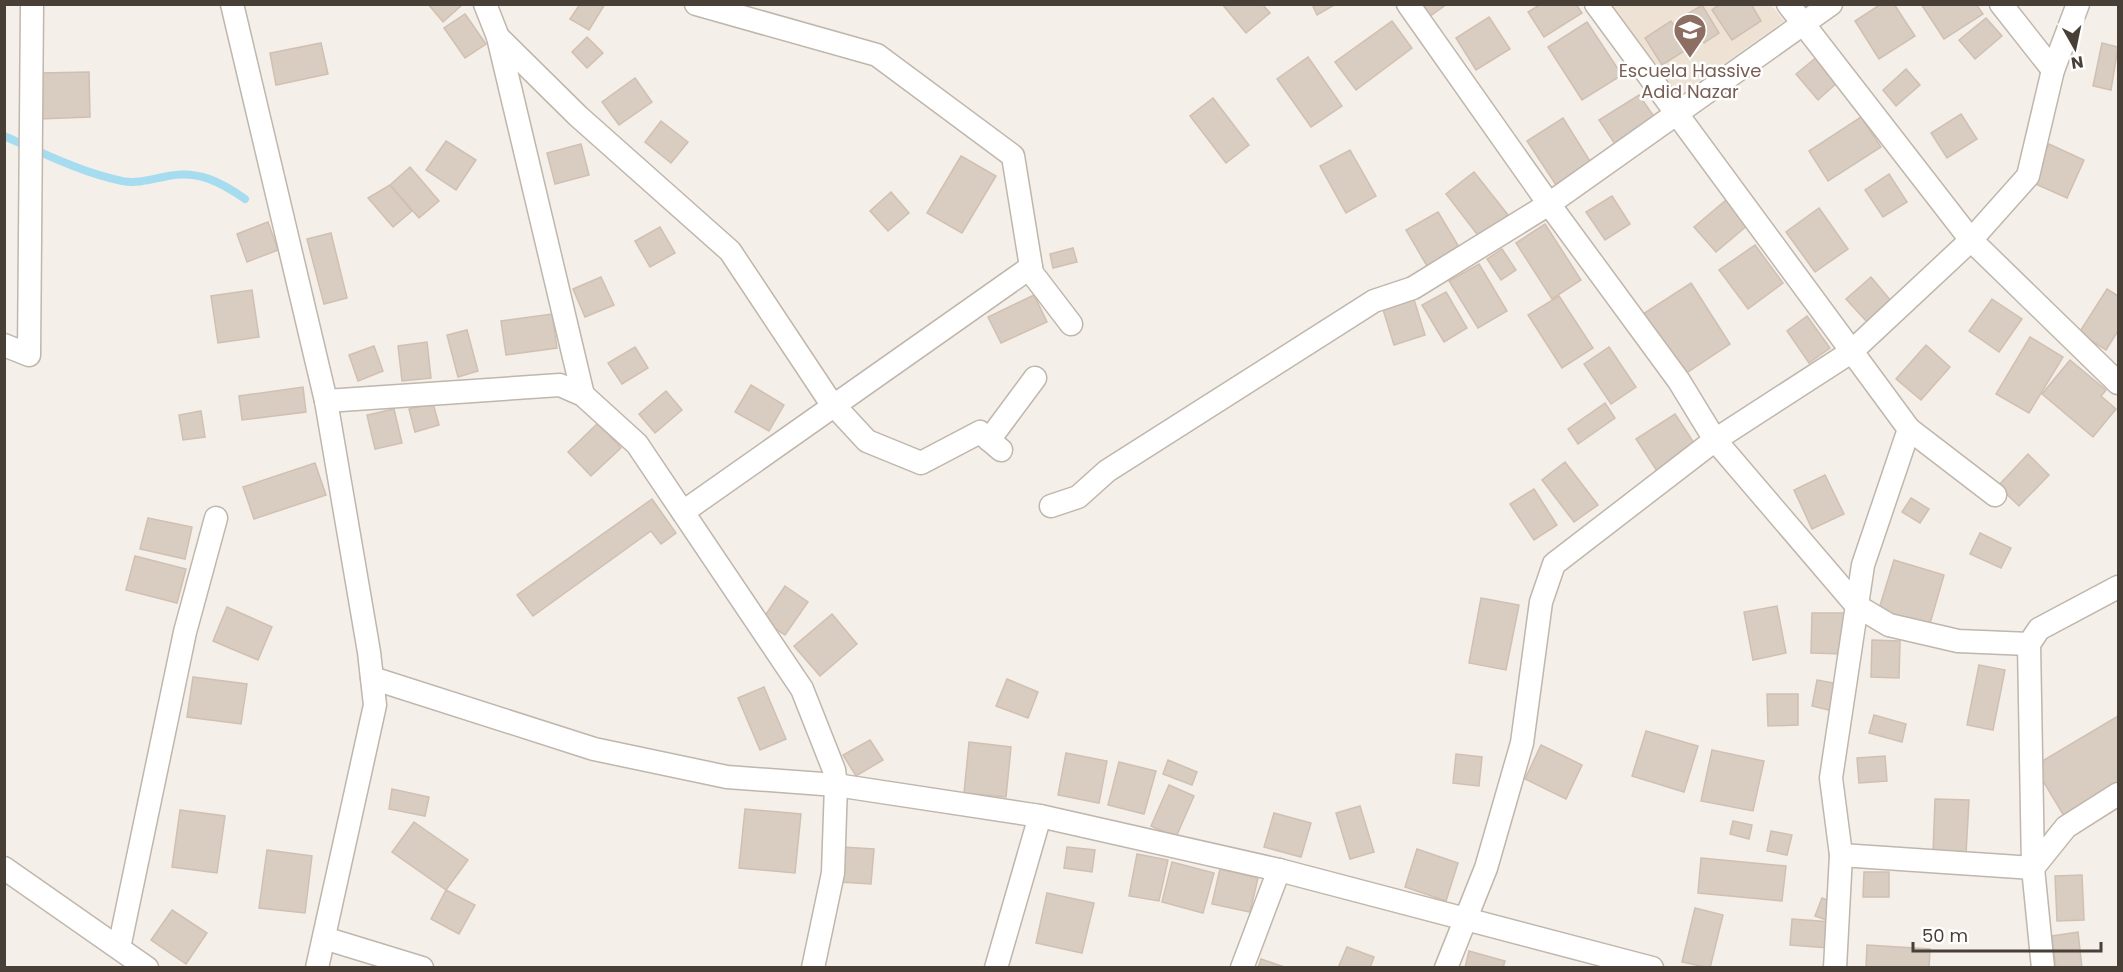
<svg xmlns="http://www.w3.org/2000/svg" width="2123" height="972" font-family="Poppins,sans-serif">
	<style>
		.education { fill: #ede2d3 }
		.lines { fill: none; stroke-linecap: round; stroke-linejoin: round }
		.stream { stroke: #a6dcf0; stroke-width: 8 }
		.building { fill: #d9ccc1; stroke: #d1c0b1; stroke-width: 1.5 }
		.minor-casing { stroke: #c0b6ab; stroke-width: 25 }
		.minor { stroke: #fff; stroke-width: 22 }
		.labels { text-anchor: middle; stroke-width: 5; stroke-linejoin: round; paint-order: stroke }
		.education-label { font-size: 18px; fill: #785e54; stroke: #fff }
	</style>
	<rect width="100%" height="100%" fill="#f4efe9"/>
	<path class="education" d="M 1609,5 L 1771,5 L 1784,21 L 1677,97 Z"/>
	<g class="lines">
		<path class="stream" d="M 4,136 C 43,153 80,172 122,181 C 138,184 152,179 168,176 C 198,170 221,182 245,199"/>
	</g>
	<g class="building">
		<path d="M 428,4 L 463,4 L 443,22 Z"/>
		<path d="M 580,4 L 605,4 L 589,30 L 570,19 Z"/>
		<path d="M 1222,4 L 1262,4 L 1270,13 L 1246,33 Z"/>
		<path d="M 1312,4 L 1336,4 L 1317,15 Z"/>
		<path d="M 1420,4 L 1447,4 L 1429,17 Z"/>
		<path d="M 1541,4 L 1576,4 L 1582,13 L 1544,37 L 1528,12 Z"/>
		<path d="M 1720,4 L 1751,4 L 1761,21 L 1732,40 L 1712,10 Z"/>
		<path d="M 1881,4 L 1894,4 L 1915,36 L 1879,59 L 1855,21 Z"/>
		<path d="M 1921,4 L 1976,4 L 1983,14 L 1944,39 Z"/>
		<path d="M 1702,5 L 1719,33 L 1704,43 L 1686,15 Z"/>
		<path d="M 465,14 L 486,44 L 465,58 L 444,28 Z"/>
		<path d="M 1489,17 L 1510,49 L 1476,70 L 1456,38 Z"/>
		<path d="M 1986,18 L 2002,36 L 1975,59 L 1959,40 Z"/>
		<path d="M 1392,21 L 1412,48 L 1356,90 L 1335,62 Z"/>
		<path d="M 1671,21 L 1689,48 L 1662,65 L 1645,38 Z"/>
		<path d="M 1587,22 L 1622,75 L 1582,100 L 1548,47 Z"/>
		<path d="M 587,37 L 603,53 L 587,68 L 572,52 Z"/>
		<path d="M 321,43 L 328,74 L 276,85 L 270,53 Z"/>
		<path d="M 2102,43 L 2118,47 L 2111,90 L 2093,86 Z"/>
		<path d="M 1818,56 L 1839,81 L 1818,100 L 1796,74 Z"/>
		<path d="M 1308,57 L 1342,106 L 1311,127 L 1277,79 Z"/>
		<path d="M 1906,69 L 1920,85 L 1896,106 L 1883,90 Z"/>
		<path d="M 89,72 L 90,117 L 40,119 L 39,73 Z"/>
		<path d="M 635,78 L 652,102 L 619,125 L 602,102 Z"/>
		<path d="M 1639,95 L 1655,118 L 1615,144 L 1599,120 Z"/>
		<path d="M 1213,98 L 1249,145 L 1226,163 L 1190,116 Z"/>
		<path d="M 1961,114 L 1977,139 L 1947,158 L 1931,133 Z"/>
		<path d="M 1861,117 L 1881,147 L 1828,181 L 1809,151 Z"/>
		<path d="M 1563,118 L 1593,166 L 1558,188 L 1527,141 Z"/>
		<path d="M 661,121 L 688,142 L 671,163 L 645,142 Z"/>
		<path d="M 446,141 L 476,160 L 456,190 L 426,170 Z"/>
		<path d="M 581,144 L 589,175 L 555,184 L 547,153 Z"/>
		<path d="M 2049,144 L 2084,160 L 2067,198 L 2031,182 Z"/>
		<path d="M 1350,150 L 1376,196 L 1346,213 L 1320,166 Z"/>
		<path d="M 961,156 L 996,176 L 962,233 L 927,213 Z"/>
		<path d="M 410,167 L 439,201 L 419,218 L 390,185 Z"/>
		<path d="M 1474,172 L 1508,215 L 1480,238 L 1446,194 Z"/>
		<path d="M 1889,174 L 1907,202 L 1883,217 L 1865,190 Z"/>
		<path d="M 390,185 L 412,211 L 393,227 L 368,198 Z"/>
		<path d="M 891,192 L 909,213 L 888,231 L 870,211 Z"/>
		<path d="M 1612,196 L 1630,224 L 1605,240 L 1586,212 Z"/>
		<path d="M 1726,200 L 1748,225 L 1716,252 L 1694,227 Z"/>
		<path d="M 1819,208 L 1848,249 L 1815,272 L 1786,232 Z"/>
		<path d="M 1438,212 L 1459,247 L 1427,266 L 1406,230 Z"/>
		<path d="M 268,222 L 278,250 L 247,262 L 237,234 Z"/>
		<path d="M 1545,224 L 1581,280 L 1552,299 L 1516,243 Z"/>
		<path d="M 660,227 L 675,253 L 650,267 L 635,241 Z"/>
		<path d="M 331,233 L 347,298 L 324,304 L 307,239 Z"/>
		<path d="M 1755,245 L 1783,283 L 1748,309 L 1719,270 Z"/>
		<path d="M 1073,248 L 1077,262 L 1053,268 L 1050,254 Z"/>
		<path d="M 1502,249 L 1516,270 L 1501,280 L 1487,259 Z"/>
		<path d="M 1479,264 L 1507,311 L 1478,328 L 1449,281 Z"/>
		<path d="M 601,277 L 614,305 L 585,317 L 573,289 Z"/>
		<path d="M 1871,277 L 1891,301 L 1867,322 L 1846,299 Z"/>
		<path d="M 1691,283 L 1730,344 L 1682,376 L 1643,314 Z"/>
		<path d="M 2107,289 L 2118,296 L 2118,331 L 2106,350 L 2079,333 Z"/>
		<path d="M 252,290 L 259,337 L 218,343 L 211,296 Z"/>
		<path d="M 1446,292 L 1467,328 L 1444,342 L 1422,305 Z"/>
		<path d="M 1412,293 L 1425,335 L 1394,345 L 1381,303 Z"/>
		<path d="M 1034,295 L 1047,322 L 1001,343 L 988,317 Z"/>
		<path d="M 1559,296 L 1593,348 L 1562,368 L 1528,315 Z"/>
		<path d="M 1992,299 L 2022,319 L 1999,352 L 1969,331 Z"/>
		<path d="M 552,314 L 557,348 L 506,355 L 501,321 Z"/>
		<path d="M 1807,316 L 1830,348 L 1809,363 L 1787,331 Z"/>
		<path d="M 467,330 L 478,371 L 458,377 L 447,335 Z"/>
		<path d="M 2030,337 L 2063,357 L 2029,413 L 1996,394 Z"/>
		<path d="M 427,342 L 431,378 L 402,381 L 398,346 Z"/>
		<path d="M 1926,345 L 1950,367 L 1921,400 L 1896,379 Z"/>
		<path d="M 374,346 L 383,371 L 358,381 L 349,355 Z"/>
		<path d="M 635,347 L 648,368 L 622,384 L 608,363 Z"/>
		<path d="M 1609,347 L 1636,387 L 1611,404 L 1584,364 Z"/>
		<path d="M 2070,360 L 2106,390 L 2101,396 L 2116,409 L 2093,437 L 2042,394 Z"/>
		<path d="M 751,385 L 784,405 L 769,431 L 735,412 Z"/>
		<path d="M 303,387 L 306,412 L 242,420 L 239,396 Z"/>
		<path d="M 666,391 L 682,410 L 655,433 L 639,414 Z"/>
		<path d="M 433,403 L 439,425 L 415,432 L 409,409 Z"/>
		<path d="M 1605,403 L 1615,418 L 1578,444 L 1568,429 Z"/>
		<path d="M 394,409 L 402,443 L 375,449 L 367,415 Z"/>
		<path d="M 201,411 L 205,437 L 183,440 L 179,415 Z"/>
		<path d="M 1675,414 L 1696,446 L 1657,471 L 1636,439 Z"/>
		<path d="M 598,423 L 621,448 L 591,476 L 568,452 Z"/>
		<path d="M 2028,454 L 2049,475 L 2019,506 L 1998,486 Z"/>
		<path d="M 1565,462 L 1598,505 L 1574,522 L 1542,480 Z"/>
		<path d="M 315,463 L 326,495 L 254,519 L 243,487 Z"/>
		<path d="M 1825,475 L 1844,514 L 1812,529 L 1794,490 Z"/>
		<path d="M 1534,489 L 1557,525 L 1534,540 L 1510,504 Z"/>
		<path d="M 1911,498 L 1929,509 L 1920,523 L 1902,512 Z"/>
		<path d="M 652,499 L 676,533 L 661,544 L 651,531 L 533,616 L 517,595 Z"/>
		<path d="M 148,518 L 192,527 L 185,559 L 140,549 Z"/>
		<path d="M 1980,533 L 2011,548 L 2001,568 L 1970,554 Z"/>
		<path d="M 135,556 L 186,569 L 177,603 L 126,590 Z"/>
		<path d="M 1894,560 L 1944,575 L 1929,627 L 1878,612 Z"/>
		<path d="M 785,586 L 808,602 L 785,635 L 762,620 Z"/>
		<path d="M 1481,598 L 1519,605 L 1506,670 L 1469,663 Z"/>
		<path d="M 1777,606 L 1786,653 L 1753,660 L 1744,612 Z"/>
		<path d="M 227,607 L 272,627 L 258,660 L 213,641 Z"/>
		<path d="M 1812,613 L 1844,613 L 1843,654 L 1811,653 Z"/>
		<path d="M 832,614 L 857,644 L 820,676 L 794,646 Z"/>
		<path d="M 1872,640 L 1900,641 L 1899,678 L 1871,677 Z"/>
		<path d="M 1979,665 L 2005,670 L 1993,730 L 1967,725 Z"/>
		<path d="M 193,677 L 247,684 L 241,724 L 187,717 Z"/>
		<path d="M 1007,679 L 1038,692 L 1028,718 L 996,706 Z"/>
		<path d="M 1817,680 L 1839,684 L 1833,711 L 1812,706 Z"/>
		<path d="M 764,687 L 786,739 L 760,750 L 738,698 Z"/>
		<path d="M 1767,694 L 1798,694 L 1798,725 L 1768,726 Z"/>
		<path d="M 1874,715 L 1906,724 L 1902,742 L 1869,733 Z"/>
		<path d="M 2118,716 L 2118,783 L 2064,816 L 2034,766 Z"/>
		<path d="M 1646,731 L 1698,746 L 1684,792 L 1632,776 Z"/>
		<path d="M 870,740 L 883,760 L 856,776 L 843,755 Z"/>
		<path d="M 969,742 L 1011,747 L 1006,797 L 964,793 Z"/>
		<path d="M 1541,745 L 1582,765 L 1566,799 L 1525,779 Z"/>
		<path d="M 1712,750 L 1764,761 L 1753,811 L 1701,801 Z"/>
		<path d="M 1066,753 L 1107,761 L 1099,803 L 1058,795 Z"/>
		<path d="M 1456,754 L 1482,757 L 1479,786 L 1453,783 Z"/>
		<path d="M 1885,756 L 1887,781 L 1859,783 L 1857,758 Z"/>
		<path d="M 1168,760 L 1197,772 L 1192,785 L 1163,774 Z"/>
		<path d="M 1119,762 L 1156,771 L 1144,814 L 1108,805 Z"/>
		<path d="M 1169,785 L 1194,796 L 1176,837 L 1151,826 Z"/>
		<path d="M 392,789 L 429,797 L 425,816 L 389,809 Z"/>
		<path d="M 1935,799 L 1969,800 L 1966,855 L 1933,854 Z"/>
		<path d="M 1360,806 L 1374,852 L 1350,859 L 1336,813 Z"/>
		<path d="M 745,809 L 801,814 L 795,873 L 739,868 Z"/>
		<path d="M 180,810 L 225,816 L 217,873 L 172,867 Z"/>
		<path d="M 1274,813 L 1311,823 L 1301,857 L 1264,847 Z"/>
		<path d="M 1733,821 L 1752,825 L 1749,839 L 1730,834 Z"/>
		<path d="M 414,822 L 468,860 L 446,890 L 392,852 Z"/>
		<path d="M 1771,831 L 1792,835 L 1787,855 L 1767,851 Z"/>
		<path d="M 842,847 L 874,849 L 871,884 L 839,882 Z"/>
		<path d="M 1067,847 L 1095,850 L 1092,872 L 1064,868 Z"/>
		<path d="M 1417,849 L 1458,863 L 1446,901 L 1405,887 Z"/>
		<path d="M 267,850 L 312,856 L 305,913 L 259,908 Z"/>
		<path d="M 1137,854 L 1168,860 L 1159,901 L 1129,896 Z"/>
		<path d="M 1701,858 L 1786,866 L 1782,901 L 1698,893 Z"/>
		<path d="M 1172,862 L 1214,873 L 1203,913 L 1162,902 Z"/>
		<path d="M 1220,869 L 1258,878 L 1250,912 L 1212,904 Z"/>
		<path d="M 1864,872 L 1889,872 L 1889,897 L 1863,897 Z"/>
		<path d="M 2082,875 L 2084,920 L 2057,921 L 2055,876 Z"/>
		<path d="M 446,890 L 475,905 L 459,934 L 431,919 Z"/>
		<path d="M 1047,893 L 1094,903 L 1082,953 L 1036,943 Z"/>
		<path d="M 1822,898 L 1838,904 L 1832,922 L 1815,916 Z"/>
		<path d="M 1695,908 L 1723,915 L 1710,968 L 1682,962 Z"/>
		<path d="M 172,910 L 207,933 L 186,964 L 151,940 Z"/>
		<path d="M 1792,919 L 1832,922 L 1829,948 L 1790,945 Z"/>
		<path d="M 2078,932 L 2082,968 L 2056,968 L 2052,936 Z"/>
		<path d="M 1867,945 L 1930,949 L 1929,968 L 1866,968 Z"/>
		<path d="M 1347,947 L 1374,957 L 1370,968 L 1338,968 Z"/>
		<path d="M 1469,951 L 1505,961 L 1503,968 L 1465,968 Z"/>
		<path d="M 1261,959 L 1287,968 L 1258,968 Z"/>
	</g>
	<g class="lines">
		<g class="minor-casing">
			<g id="minor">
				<path d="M 232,4 L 326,401 L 369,652 L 375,705 L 317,968"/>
				<path d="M 485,4 L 498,37 L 578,116 L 730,251 L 829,400 L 867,441 L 921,463 L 980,432 L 1001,450"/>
				<path d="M 696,4 L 877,55 L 1013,156 L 1032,273 L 1071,324"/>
				<path d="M 1408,4 L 1549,204 L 1679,381 L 1715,440 L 1857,606 L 1889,625 L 1958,641 L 2029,644"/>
				<path d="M 1596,4 L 1909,429 L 1863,565 L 1831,778 L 1841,855 L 1835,968"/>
				<path d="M 1788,4 L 1971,240 L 2118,383"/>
				<path d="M 2001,4 L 2053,70"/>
				<path d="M 498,37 L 583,395"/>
				<path d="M 4,345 L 29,355 L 32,4"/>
				<path d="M 326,401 L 560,385 L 583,395 L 637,444 L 802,689 L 834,770 L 836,785 L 833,873 L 813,968"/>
				<path d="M 1909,429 L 1995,495"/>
				<path d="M 989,440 L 1035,378"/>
				<path d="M 1051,506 L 1078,497 L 1107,471 L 1374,301 L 1413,288 L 1549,204 L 1831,4"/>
				<path d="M 683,512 L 1031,267"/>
				<path d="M 2118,587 L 2039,629 L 2029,644 L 2033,868 L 2066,827 L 2118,794"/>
				<path d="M 372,678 L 594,749 L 727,777 L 836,785 L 1040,816 L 1279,870 L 1652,968"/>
				<path d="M 1841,855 L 2033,868 L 2043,968"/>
				<path d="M 4,868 L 147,968"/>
				<path d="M 324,938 L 422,968"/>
				<path d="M 119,948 L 185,632 L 216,518"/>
				<path d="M 996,968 L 1040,816"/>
				<path d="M 1242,968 L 1279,870"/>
				<path d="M 1446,968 L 1486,868 L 1522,743 L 1541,602 L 1554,564 L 1715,440 L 1851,352 L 1971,240 L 2028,176 L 2053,70 L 2078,4"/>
			</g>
		</g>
		<use href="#minor" class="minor"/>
	</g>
	<defs>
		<g id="school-pin" transform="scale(1.725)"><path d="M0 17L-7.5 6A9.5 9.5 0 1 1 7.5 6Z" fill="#8d6e63" stroke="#fff"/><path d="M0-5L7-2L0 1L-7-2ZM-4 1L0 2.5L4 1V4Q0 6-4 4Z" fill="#fff"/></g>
	</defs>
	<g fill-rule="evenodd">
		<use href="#school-pin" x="1690" y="30"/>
	</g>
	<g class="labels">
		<g class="education-label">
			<text x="1690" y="77">Escuela Hassive<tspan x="1690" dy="21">Adid Nazar</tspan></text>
		</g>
	</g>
	<rect width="2123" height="972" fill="none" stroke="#483f37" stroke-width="12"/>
	<g transform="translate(2075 48) rotate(171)" stroke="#ffffff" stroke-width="4.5" paint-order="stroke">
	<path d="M0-4.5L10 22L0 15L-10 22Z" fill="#483f37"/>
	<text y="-9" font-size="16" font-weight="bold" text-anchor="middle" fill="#483f37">N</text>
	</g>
	<path d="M1913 942v9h188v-9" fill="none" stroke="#483f37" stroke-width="3"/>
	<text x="1922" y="942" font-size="18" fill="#483f37" stroke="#ffffff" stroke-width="4.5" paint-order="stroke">50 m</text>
</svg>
